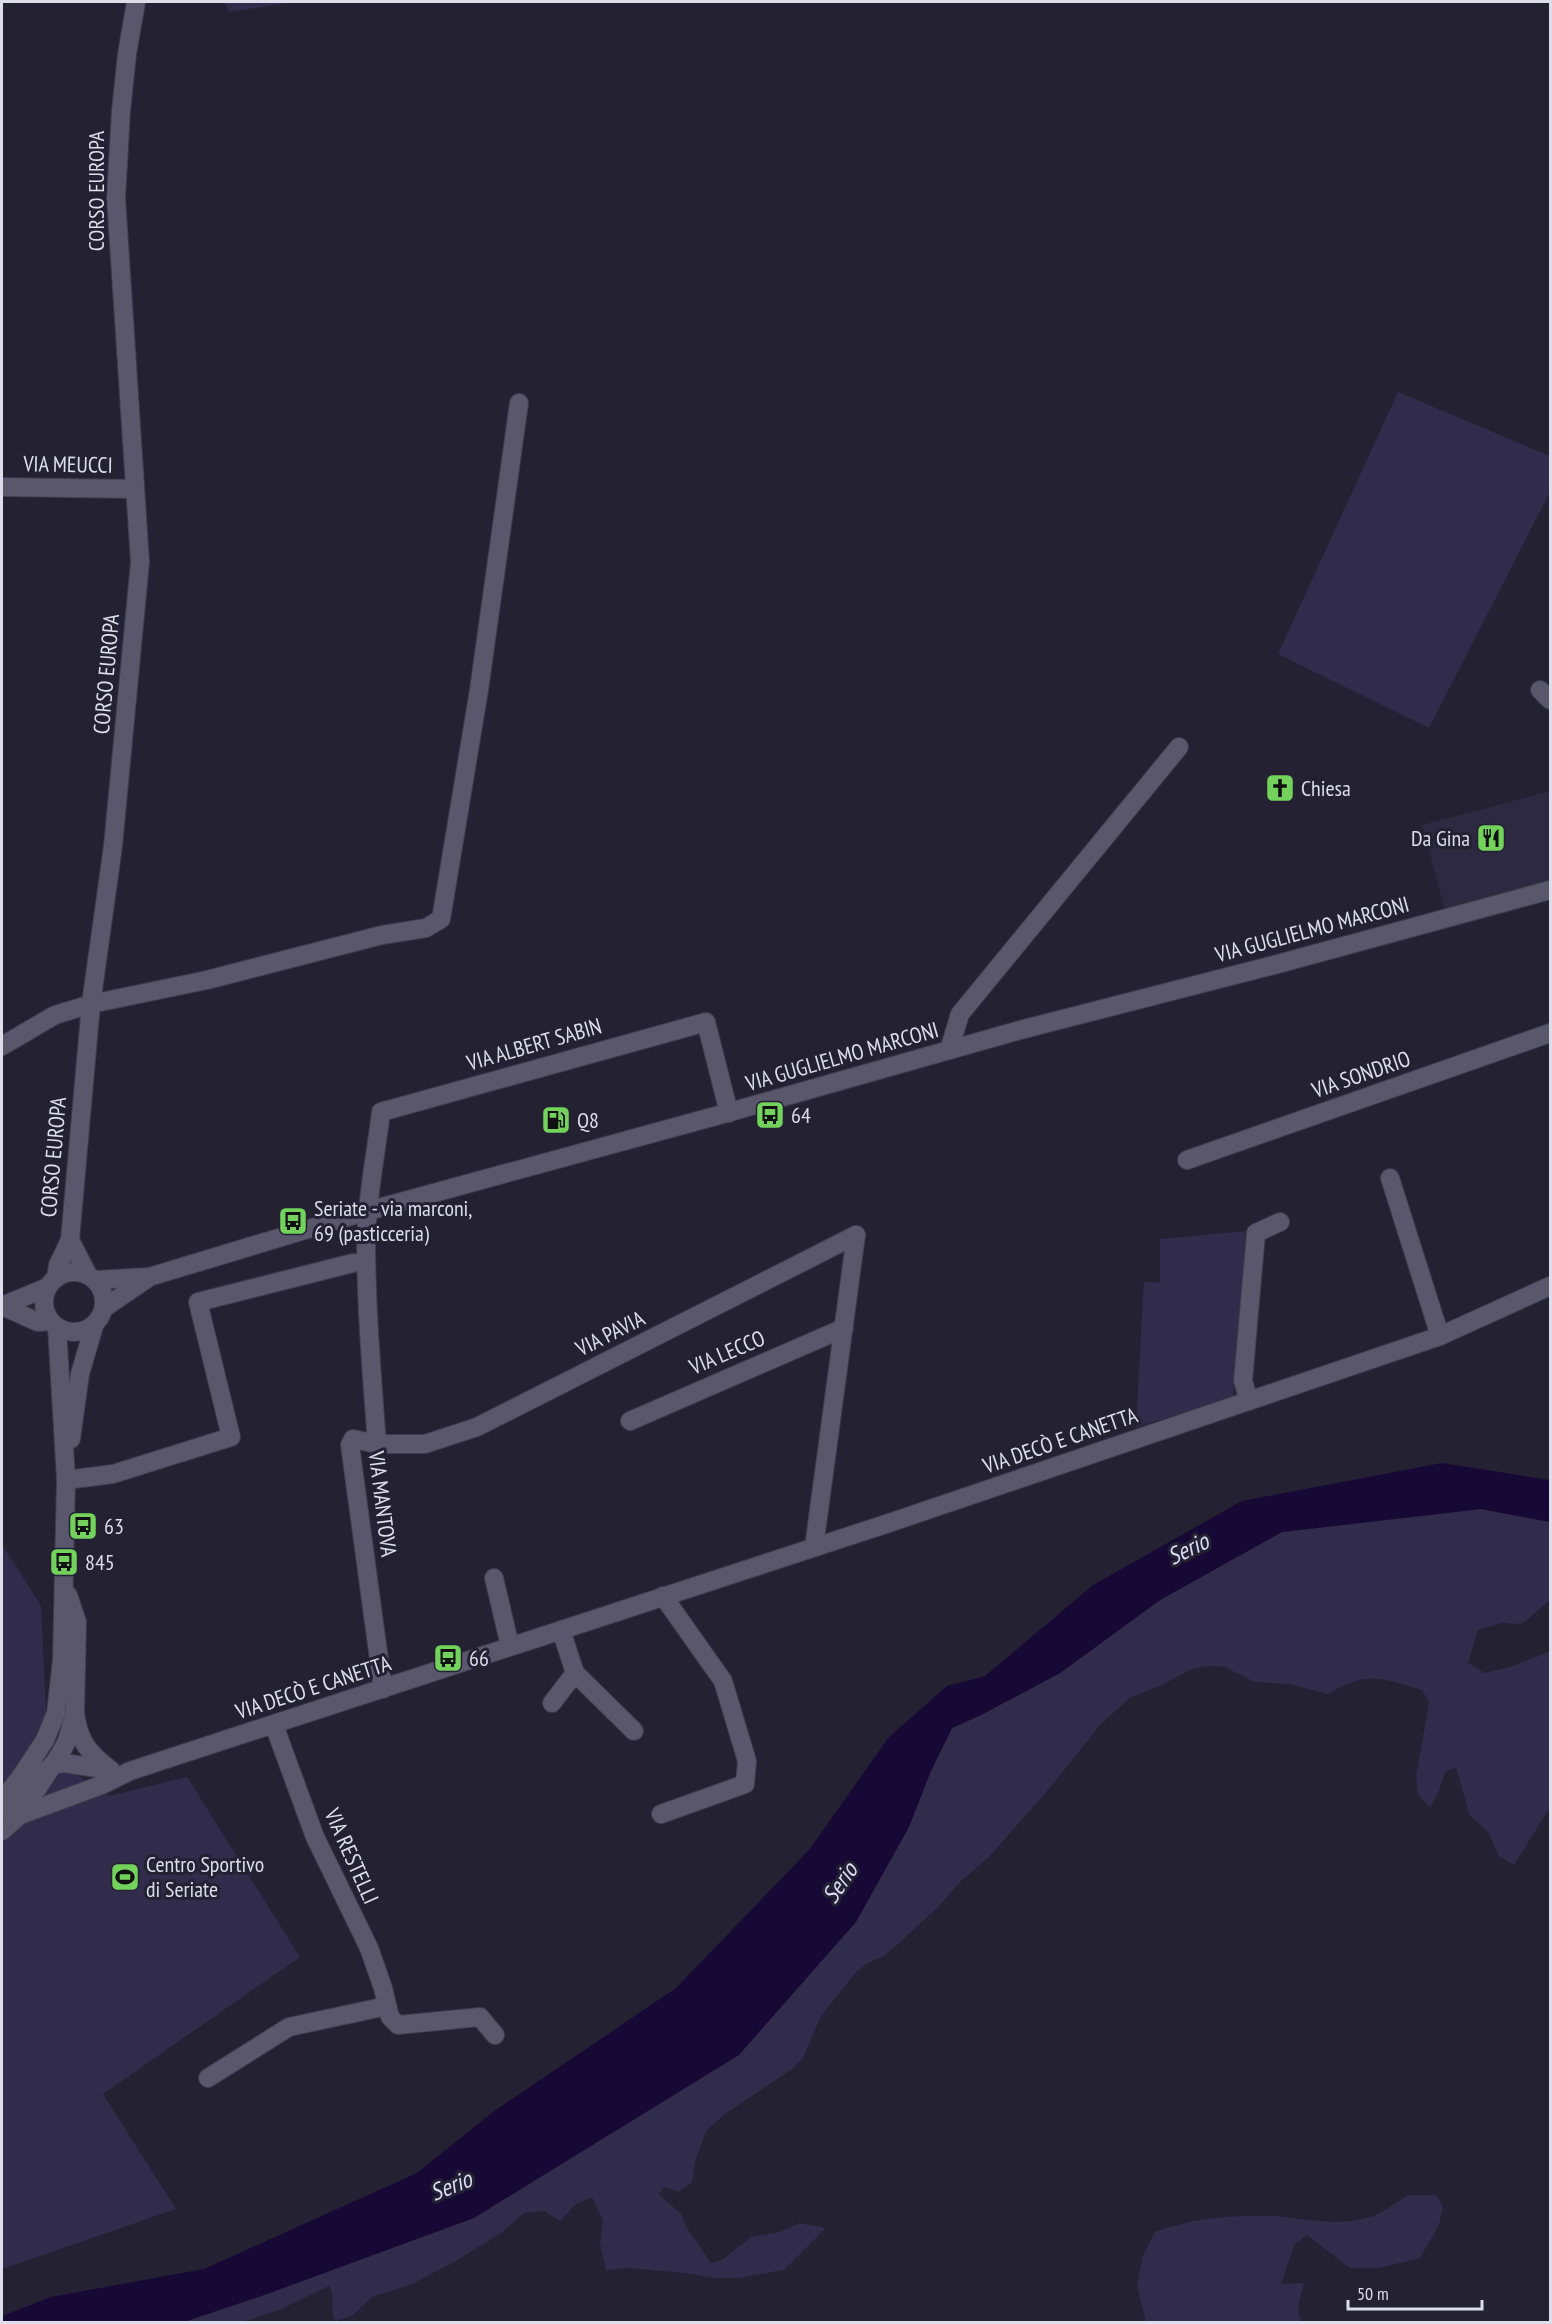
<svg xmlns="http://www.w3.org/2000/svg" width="1552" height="2324" font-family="'PT Sans Narrow',sans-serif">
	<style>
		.built { fill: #2c2941 }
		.green { fill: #312c4b }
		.water { fill: #160935 }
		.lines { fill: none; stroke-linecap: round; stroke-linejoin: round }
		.minor-casing { stroke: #3e3d4b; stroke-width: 20 }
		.tertiary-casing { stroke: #3e3d4b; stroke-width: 20 }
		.secondary-casing { stroke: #3e3d4b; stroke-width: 20 }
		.minor { stroke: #5a576c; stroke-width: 18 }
		.tertiary { stroke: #5a576c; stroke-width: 18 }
		.secondary { stroke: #5a576c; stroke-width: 18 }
		.labels { text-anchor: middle; stroke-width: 6; stroke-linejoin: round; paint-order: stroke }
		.street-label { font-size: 22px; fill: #deddea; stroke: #232132 }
		.poi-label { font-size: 22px; fill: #deddea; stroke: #232132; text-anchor: start }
		.water-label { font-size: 24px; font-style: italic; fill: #dddafa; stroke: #232132 }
	</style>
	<rect width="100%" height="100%" fill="#232132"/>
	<path class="built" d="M 1550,791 L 1550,880 L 1445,910 L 1422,825 Z"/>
	<g class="green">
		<path d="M 224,2 L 293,2 L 230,12 Z"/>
		<path d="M 1398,392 L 1550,456 L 1550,492 L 1429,728 L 1278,654 Z"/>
		<path d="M 1246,1231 L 1233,1398 L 1136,1427 L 1144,1281 L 1160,1283 L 1160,1239 Z"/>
		<path d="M 1481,1509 L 1550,1522 L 1550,1600 L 1522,1624 L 1501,1623 L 1478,1630 L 1468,1663 L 1485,1673 L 1513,1666 L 1550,1651 L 1550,1810 L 1547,1812 L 1514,1865 L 1499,1856 L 1488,1832 L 1470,1816 L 1456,1767 L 1445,1772 L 1438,1794 L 1430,1807 L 1418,1795 L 1416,1776 L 1429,1703 L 1422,1690 C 1380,1678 1369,1670 1328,1694 L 1289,1684 L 1255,1682 L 1225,1667 L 1209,1666 L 1192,1669 L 1160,1686 L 1131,1697 L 1100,1725 L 1053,1784 L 989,1857 L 961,1881 L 938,1907 L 896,1946 L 884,1956 L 868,1963 L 856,1972 L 821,2016 L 803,2058 L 792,2069 L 725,2114 L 706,2131 L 696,2158 L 692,2183 L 678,2192 L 664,2187 L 659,2194 L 681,2214 L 687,2228 L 711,2263 L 722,2260 L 751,2237 L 780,2232 L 800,2223 L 826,2228 L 784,2270 L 739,2278 L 712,2278 L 686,2273 L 628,2268 L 606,2270 L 600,2243 L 603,2220 L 592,2197 L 576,2204 L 560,2221 L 544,2211 L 524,2213 L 501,2233 L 454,2262 L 412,2284 L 372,2297 L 352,2316 L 336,2321 C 329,2311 336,2299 329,2286 L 279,2310 L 243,2322 L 184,2322 L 474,2218 L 931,1771 L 952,1728 L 981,1715 L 1060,1673 L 1160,1600 L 1282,1532 Z"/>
		<path d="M 2,1544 L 41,1606 L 48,1755 L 109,1796 L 187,1777 L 300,1957 L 103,2094 L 176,2209 L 2,2269 Z"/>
		<path d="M 1409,2195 L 1437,2195 L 1443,2207 L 1439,2225 L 1420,2258 L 1379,2268 L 1350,2268 L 1307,2235 L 1294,2245 L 1281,2284 L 1304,2283 C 1301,2295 1294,2311 1302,2322 L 1146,2322 L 1137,2285 L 1143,2255 L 1155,2232 C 1192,2218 1233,2215 1272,2216 C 1306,2218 1339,2228 1373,2216 C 1385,2211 1397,2202 1409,2195 Z"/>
	</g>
	<path class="water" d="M 1442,1463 L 1550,1480 L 1550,1522 L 1481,1509 L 1282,1532 L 1160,1600 L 1060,1673 L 981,1715 L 952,1728 L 931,1771 L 909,1827 L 856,1922 L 739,2055 L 474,2218 L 270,2293 L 184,2322 L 2,2322 L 2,2316 L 51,2297 L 204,2269 L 417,2173 L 493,2112 L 676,1988 L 809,1850 L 889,1737 L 947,1686 L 985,1676 L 1093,1585 L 1242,1501 Z"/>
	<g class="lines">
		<g class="minor-casing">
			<g id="minor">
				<path d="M 2,487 L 133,489"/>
				<path d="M 1540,690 L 1550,700"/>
				<path d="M 2,1046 L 55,1015 L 91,1004 L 207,980 L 382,935 L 426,928 L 441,919 L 479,690 L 519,403"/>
				<path d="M 949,1050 L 960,1014 L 1179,747"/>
				<path d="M 1187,1160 L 1550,1033"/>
				<path d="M 1390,1178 L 1440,1336"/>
				<path d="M 1249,1401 L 1243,1381 L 1256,1233 L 1280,1222"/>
				<path d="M 630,1421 L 844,1328"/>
				<path d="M 377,1444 L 425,1444 L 477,1427 L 856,1235"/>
				<path d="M 66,1480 L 113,1474 L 231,1437 L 198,1302 L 353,1263"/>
				<path d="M 814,1547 L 856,1235"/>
				<path d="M 494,1578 L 510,1646"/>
				<path d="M 561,1630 L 575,1673 L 634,1731"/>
				<path d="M 383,1689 L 350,1445 L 353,1439 L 377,1444 C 372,1376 366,1307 366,1239 C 367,1197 376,1154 381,1112 L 706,1022 L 729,1113"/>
				<path d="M 552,1703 L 575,1673"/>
				<path d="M 75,1712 C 78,1740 88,1753 111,1770"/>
				<path d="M 274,1725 L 315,1837 L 369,1948 L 383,1988 L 390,2017 L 398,2025 L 480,2017 L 495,2035"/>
				<path d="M 2,1811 L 52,1765 L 64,1763 L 110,1770"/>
				<path d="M 661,1814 L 745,1784 L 747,1761 L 723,1681 L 663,1596"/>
				<path d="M 20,1815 L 104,1784 L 130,1771 L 886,1524 L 1440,1336 L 1550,1286"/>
				<path d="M 208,2078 L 289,2027 L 387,2006"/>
			</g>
		</g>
		<g class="tertiary-casing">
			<g id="tertiary">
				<path d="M 70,1240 L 88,1275"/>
				<path d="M 56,1278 L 58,1265 L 70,1240 L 91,1004 L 113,846 L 140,562 L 116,198 L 121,111 L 127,54 L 136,2"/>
				<path d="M 71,1439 L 80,1374 L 94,1326"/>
				<path d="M 2,1801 L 22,1775 L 45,1740 L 56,1713 L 62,1660 L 66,1480 L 57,1327"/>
				<path d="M 2,1831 L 20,1815 L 60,1754 L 67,1741 L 75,1712 L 77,1622 L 68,1595"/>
			</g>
		</g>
		<g class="secondary-casing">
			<g id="secondary">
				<circle cx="74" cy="1302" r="30"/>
				<path d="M 96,1280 L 149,1277 L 368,1211 L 723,1114 L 1024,1029 L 1274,965 L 1550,890"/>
				<path d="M 2,1306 L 38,1322 L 50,1321"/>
				<path d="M 2,1306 L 48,1287"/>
				<path d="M 104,1308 L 148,1278"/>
			</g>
		</g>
		<use href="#minor" class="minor"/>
		<use href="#tertiary" class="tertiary"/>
		<use href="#secondary" class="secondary"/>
	</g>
	<defs>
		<g id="church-square" transform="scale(1.5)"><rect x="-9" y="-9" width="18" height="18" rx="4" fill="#73d25c" stroke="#232132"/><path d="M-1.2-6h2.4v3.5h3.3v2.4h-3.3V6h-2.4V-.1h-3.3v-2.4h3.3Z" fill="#111"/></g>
		<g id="restaurant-square" transform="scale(1.5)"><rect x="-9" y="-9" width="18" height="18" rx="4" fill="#73d25c" stroke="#232132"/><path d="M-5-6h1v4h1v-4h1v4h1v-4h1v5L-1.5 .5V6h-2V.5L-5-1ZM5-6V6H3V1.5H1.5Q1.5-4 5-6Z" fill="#111"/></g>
		<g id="bus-square" transform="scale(1.5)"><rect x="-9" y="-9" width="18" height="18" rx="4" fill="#73d25c" stroke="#232132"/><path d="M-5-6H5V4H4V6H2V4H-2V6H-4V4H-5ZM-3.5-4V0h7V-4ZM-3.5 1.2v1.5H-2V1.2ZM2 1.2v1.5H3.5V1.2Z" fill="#111"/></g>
		<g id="fuel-square" transform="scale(1.5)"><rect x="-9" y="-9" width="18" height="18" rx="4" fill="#73d25c" stroke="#232132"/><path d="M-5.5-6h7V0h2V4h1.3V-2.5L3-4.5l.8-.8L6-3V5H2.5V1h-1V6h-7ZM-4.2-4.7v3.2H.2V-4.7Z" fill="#111"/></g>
		<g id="stadium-square" transform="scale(1.5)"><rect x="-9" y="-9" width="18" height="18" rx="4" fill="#73d25c" stroke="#232132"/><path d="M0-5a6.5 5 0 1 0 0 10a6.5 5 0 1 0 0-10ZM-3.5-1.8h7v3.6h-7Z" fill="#111"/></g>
	</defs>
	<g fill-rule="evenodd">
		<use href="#church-square" x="1280" y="788"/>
		<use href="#restaurant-square" x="1491" y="838"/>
		<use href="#bus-square" x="770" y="1115"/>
		<use href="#fuel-square" x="556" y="1120"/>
		<use href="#bus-square" x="293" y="1221"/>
		<use href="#bus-square" x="83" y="1526"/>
		<use href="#bus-square" x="64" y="1562"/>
		<use href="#bus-square" x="448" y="1658"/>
		<use href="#stadium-square" x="125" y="1877"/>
	</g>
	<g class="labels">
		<g class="street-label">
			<text transform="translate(96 191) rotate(-90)" y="8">CORSO EUROPA</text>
			<text transform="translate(68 464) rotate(1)" y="8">VIA MEUCCI</text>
			<text transform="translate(106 674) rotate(-85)" y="8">CORSO EUROPA</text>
			<text transform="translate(1312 929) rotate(-15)" y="8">VIA GUGLIELMO MARCONI</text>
			<text transform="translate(534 1044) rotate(-16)" y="8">VIA ALBERT SABIN</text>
			<text transform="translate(842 1056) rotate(-16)" y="8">VIA GUGLIELMO MARCONI</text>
			<text transform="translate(1361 1074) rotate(-19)" y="8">VIA SONDRIO</text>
			<text transform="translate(53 1157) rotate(-85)" y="8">CORSO EUROPA</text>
			<text transform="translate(610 1333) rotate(-27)" y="8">VIA PAVIA</text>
			<text transform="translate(727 1352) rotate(-23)" y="8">VIA LECCO</text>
			<text transform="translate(1060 1440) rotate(-19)" y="8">VIA DECÒ E CANETTA</text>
			<text transform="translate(383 1504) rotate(83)" y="8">VIA MANTOVA</text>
			<text transform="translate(313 1687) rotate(-18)" y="8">VIA DECÒ E CANETTA</text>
			<text transform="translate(352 1856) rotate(66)" y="8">VIA RESTELLI</text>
		</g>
		<g class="poi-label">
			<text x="1301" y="796">Chiesa</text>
			<text x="1470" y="846" text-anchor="end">Da Gina</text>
			<text x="791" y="1123">64</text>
			<text x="577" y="1128">Q8</text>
			<text x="314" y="1216">Seriate - via marconi,<tspan x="314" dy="25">69 (pasticceria)</tspan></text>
			<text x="104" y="1534">63</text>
			<text x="85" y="1570">845</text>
			<text x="469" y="1666">66</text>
			<text x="146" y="1872">Centro Sportivo<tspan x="146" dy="25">di Seriate</tspan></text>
		</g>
		<g class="water-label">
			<text transform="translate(1188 1549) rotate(-26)" y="8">Serio</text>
			<text transform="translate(840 1883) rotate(-56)" y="8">Serio</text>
			<text transform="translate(451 2186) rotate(-22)" y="8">Serio</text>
		</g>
	</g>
	<rect width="1552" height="2324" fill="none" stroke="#deddea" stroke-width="6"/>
	<path d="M1348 2300v9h134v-9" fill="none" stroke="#deddea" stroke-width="3"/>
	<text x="1357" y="2300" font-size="18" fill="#deddea" stroke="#232132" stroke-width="4.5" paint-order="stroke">50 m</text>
</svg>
